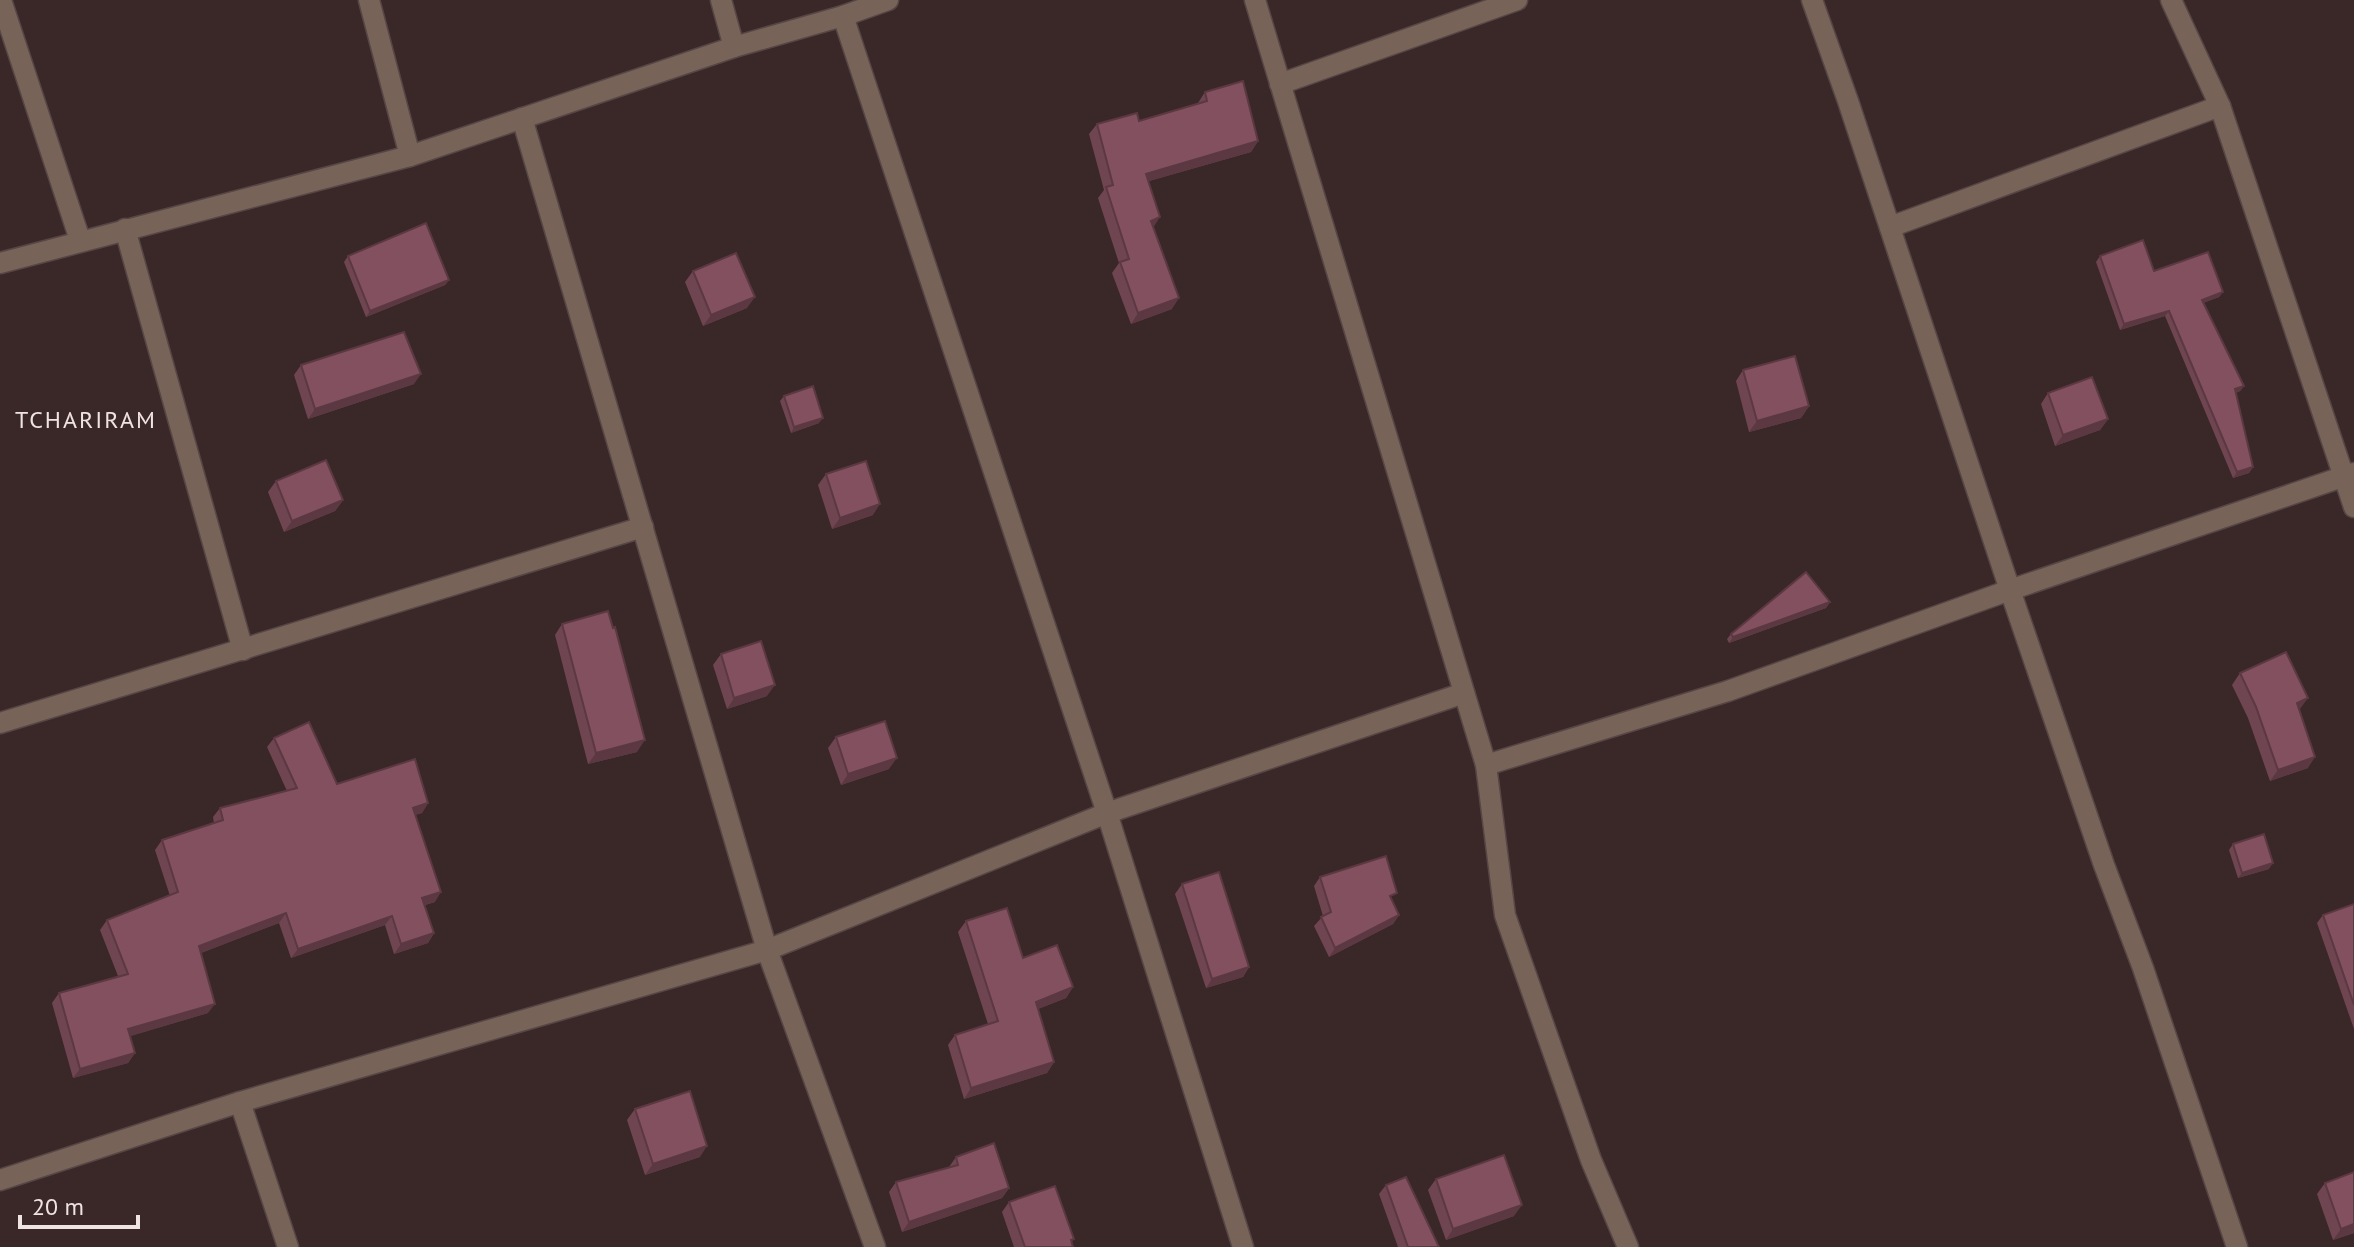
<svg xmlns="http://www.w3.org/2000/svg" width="2354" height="1247" font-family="'PT Sans',sans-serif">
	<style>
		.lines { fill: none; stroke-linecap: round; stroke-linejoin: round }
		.street-casing { stroke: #564645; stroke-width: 23 }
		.street { stroke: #786359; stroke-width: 20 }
		.wall { fill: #704552 }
		.shaded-wall { fill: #5b3842 }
		.building { fill: #82505f; stroke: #5b3842; stroke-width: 2 }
		.labels { text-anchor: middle; stroke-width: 6; stroke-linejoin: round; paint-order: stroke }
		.neighbourhood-label { font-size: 24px; letter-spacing: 2px; fill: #f0e4e3; stroke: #392827 }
	</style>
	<rect width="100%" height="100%" fill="#392827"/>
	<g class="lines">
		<g class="street-casing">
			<g id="street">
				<path d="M 1,0 L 80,240"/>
				<path d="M 369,0 L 410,156"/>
				<path d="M 721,0 L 734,47"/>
				<path d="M 1255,0 L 1486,765 L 1505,915 L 1591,1160 L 1628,1247"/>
				<path d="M 1812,0 L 1848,101 L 2010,590 L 2104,865 L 2143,968 L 2237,1247"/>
				<path d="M 2171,0 L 2220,106 L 2354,507"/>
				<path d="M 843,16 L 1107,813 L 1243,1247"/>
				<path d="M 1280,84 L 1517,0"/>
				<path d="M 522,118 L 767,950 L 875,1247"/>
				<path d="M 1890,227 L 2220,106"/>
				<path d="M 125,229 L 243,650"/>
				<path d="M 0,263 L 410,156 L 734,47 L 843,16 L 888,0"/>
				<path d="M 0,723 L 643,527"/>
				<path d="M 1486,765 L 1728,691 L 2010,590 L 2354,473"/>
				<path d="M 240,1102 L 288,1247"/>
				<path d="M 0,1180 L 240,1102 L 767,950 L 1107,813 L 1464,693"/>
			</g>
		</g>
		<use href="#street" class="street"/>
	</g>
	<g class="wall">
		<path d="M 1205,92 L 1258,141 L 1251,152 L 1149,181 L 1153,228 L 1172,309 L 1131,324 L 1112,273 L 1119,263 L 1098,198 L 1104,190 L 1089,134 L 1097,124 L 1139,121 L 1198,103 Z"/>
		<path d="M 348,256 L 449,280 L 445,285 L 366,317 L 344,262 Z"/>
		<path d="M 2100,256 L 2223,292 L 2219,297 L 2203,303 L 2244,386 L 2240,391 L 2236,393 L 2253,467 L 2249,473 L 2233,478 L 2165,316 L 2120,330 L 2096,262 Z"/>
		<path d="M 693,271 L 747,308 L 703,326 L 685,282 Z"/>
		<path d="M 301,365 L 414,384 L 308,419 L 294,375 Z"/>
		<path d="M 1743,370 L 1809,406 L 1801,418 L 1749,432 L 1736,381 Z"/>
		<path d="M 2048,393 L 2108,419 L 2100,430 L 2055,446 L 2041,404 Z"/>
		<path d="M 784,396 L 819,423 L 791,433 L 780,401 Z"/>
		<path d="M 826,474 L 873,515 L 832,529 L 818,485 Z"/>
		<path d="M 276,481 L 343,500 L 335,511 L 284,532 L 268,492 Z"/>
		<path d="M 1830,602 L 1826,608 L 1729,643 L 1727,639 L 1731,634 Z"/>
		<path d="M 562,624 L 637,752 L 588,764 L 555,635 Z"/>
		<path d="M 721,654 L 767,696 L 727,709 L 713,665 Z"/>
		<path d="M 2240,673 L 2299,710 L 2308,768 L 2270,781 L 2248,718 L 2232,685 Z"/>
		<path d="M 836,737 L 889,769 L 841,785 L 828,748 Z"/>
		<path d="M 274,738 L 337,784 L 428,803 L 422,813 L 415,815 L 435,902 L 425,905 L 434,933 L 428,943 L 394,954 L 385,925 L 291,958 L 279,923 L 201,953 L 208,1013 L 130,1036 L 135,1053 L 128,1063 L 73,1078 L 52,1003 L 59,993 L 118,976 L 100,930 L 107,920 L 170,896 L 155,850 L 162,840 L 214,823 L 213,817 L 220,808 L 287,791 L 267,747 Z"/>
		<path d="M 2233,844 L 2269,869 L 2238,878 L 2229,850 Z"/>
		<path d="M 1320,877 L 1392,900 L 1399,915 L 1393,924 L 1329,957 L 1314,926 L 1323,916 L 1314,886 Z"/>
		<path d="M 1182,884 L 1249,967 L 1243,977 L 1206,988 L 1175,894 Z"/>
		<path d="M 2354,904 L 2354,1029 L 2317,923 L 2323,915 Z"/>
		<path d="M 966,921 L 1023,958 L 1073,987 L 1066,998 L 1038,1009 L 1054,1062 L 1047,1073 L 964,1099 L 948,1045 L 955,1035 L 988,1024 L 958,932 Z"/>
		<path d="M 635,1109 L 700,1157 L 645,1175 L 627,1120 Z"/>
		<path d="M 956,1157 L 1009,1188 L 1002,1198 L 902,1232 L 889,1192 L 896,1182 L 949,1167 Z"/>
		<path d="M 2354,1172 L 2354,1233 L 2333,1240 L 2317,1194 L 2325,1183 Z"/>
		<path d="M 1436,1179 L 1514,1216 L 1446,1240 L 1428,1190 Z"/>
		<path d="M 1386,1185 L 1439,1247 L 1398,1247 L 1379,1194 Z"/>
		<path d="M 1009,1202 L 1074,1239 L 1071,1242 L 1073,1247 L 1014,1247 L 1002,1212 Z"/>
	</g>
	<g class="shaded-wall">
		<path d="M 1258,141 L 1251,152 L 1139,184 L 1146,174 Z"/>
		<path d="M 1160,217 L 1153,228 L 1151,221 Z"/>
		<path d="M 449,280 L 445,285 L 366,317 L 370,311 Z"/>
		<path d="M 2223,292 L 2219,297 L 2198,305 L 2202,300 Z"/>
		<path d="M 755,297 L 747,308 L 703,326 L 711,315 Z"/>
		<path d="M 1179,298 L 1172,309 L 1131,324 L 1138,313 Z"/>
		<path d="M 2169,311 L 2165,316 L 2120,330 L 2124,324 Z"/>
		<path d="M 421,374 L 414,384 L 308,419 L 315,409 Z"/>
		<path d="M 2244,386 L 2240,391 L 2231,395 L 2235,389 Z"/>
		<path d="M 1809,406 L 1801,418 L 1749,432 L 1757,421 Z"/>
		<path d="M 823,418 L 819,423 L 791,433 L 794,427 Z"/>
		<path d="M 2108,419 L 2100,430 L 2055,446 L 2063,435 Z"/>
		<path d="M 2253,467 L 2249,473 L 2233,478 L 2237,472 Z"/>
		<path d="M 343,500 L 335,511 L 284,532 L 292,521 Z"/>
		<path d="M 880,504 L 873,515 L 832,529 L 840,518 Z"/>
		<path d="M 1830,602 L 1826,608 L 1729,643 L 1733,637 Z"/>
		<path d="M 775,685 L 767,696 L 727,709 L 734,698 Z"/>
		<path d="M 2308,698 L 2300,709 L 2297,703 Z"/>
		<path d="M 645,740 L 637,752 L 588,764 L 596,753 Z"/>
		<path d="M 2315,757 L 2308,768 L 2270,781 L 2278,770 Z"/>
		<path d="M 897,758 L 889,769 L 841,785 L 848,774 Z"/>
		<path d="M 428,803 L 422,813 L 406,818 L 413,808 Z"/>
		<path d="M 2273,863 L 2269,869 L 2238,878 L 2242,873 Z"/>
		<path d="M 441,892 L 435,902 L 415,908 L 422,898 Z"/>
		<path d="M 286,913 L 279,923 L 193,956 L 199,946 Z"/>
		<path d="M 1399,915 L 1393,924 L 1329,957 L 1335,948 Z"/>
		<path d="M 392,916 L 385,925 L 291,958 L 298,949 Z"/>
		<path d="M 434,933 L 428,943 L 394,954 L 401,944 Z"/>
		<path d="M 1249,967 L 1243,977 L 1206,988 L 1212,979 Z"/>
		<path d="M 1073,987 L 1066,998 L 1028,1013 L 1036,1002 Z"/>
		<path d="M 215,1004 L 208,1013 L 121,1039 L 128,1029 Z"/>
		<path d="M 135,1053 L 128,1063 L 73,1078 L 80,1069 Z"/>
		<path d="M 1054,1062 L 1047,1073 L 964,1099 L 971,1088 Z"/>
		<path d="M 707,1146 L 700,1157 L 645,1175 L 653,1164 Z"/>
		<path d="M 1009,1188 L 1002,1198 L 902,1232 L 909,1222 Z"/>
		<path d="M 1522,1205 L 1514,1216 L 1446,1240 L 1453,1229 Z"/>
		<path d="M 2354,1224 L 2354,1233 L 2333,1240 L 2341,1229 Z"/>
	</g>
	<g class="building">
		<path d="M 1243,81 L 1258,141 L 1146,174 L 1160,217 L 1151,221 L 1179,298 L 1138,313 L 1120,262 L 1129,259 L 1106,187 L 1113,185 L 1097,124 L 1137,113 L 1139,121 L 1207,101 L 1205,92 Z"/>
		<path d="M 426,223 L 449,280 L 370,311 L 348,256 Z"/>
		<path d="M 2143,240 L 2154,271 L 2208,252 L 2223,292 L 2202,300 L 2244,386 L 2235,389 L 2253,467 L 2237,472 L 2169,311 L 2124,324 L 2100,256 Z"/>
		<path d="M 736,253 L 755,297 L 711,315 L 693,271 Z"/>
		<path d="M 404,332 L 421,374 L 315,409 L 301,365 Z"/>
		<path d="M 1795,356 L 1809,406 L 1757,421 L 1743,370 Z"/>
		<path d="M 2092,377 L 2108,419 L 2063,435 L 2048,393 Z"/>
		<path d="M 813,386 L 823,418 L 794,427 L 784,396 Z"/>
		<path d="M 326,460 L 343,500 L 292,521 L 276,481 Z"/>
		<path d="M 866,461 L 880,504 L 840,518 L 826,474 Z"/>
		<path d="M 1806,572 L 1830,602 L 1733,637 L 1731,634 Z"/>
		<path d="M 608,611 L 613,628 L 615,627 L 645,740 L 596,753 L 562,624 Z"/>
		<path d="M 761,641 L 775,685 L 734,698 L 721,654 Z"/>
		<path d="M 2286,652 L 2308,698 L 2297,703 L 2315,757 L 2278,770 L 2256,707 L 2240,673 Z"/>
		<path d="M 885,721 L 897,758 L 848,774 L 836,737 Z"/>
		<path d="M 309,722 L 337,784 L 415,759 L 428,803 L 413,808 L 441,892 L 422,898 L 434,933 L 401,944 L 392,916 L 298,949 L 286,913 L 199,946 L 215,1004 L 128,1029 L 135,1053 L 80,1069 L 59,993 L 128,974 L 107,920 L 178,892 L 162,840 L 223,820 L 220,808 L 297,788 L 274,738 Z"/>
		<path d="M 2264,834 L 2273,863 L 2242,873 L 2233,844 Z"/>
		<path d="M 1386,856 L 1397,893 L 1390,896 L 1399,915 L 1335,948 L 1321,917 L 1331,912 L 1320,877 Z"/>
		<path d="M 1219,872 L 1249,967 L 1212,979 L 1182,884 Z"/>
		<path d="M 2354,904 L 2354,1005 L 2323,915 Z"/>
		<path d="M 1007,908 L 1023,958 L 1057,945 L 1073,987 L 1036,1002 L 1054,1062 L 971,1088 L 955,1035 L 998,1021 L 966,921 Z"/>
		<path d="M 690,1091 L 707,1146 L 653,1164 L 635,1109 Z"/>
		<path d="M 994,1143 L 1009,1188 L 909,1222 L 896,1182 L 958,1165 L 956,1157 Z"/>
		<path d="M 1504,1155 L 1522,1205 L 1453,1229 L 1436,1179 Z"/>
		<path d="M 2354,1172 L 2354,1224 L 2341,1229 L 2325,1183 Z"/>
		<path d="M 1406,1177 L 1439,1247 L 1408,1247 L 1386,1185 Z"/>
		<path d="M 1055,1186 L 1074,1239 L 1071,1240 L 1073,1247 L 1025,1247 L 1009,1202 Z"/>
	</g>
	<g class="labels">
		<g class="neighbourhood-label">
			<text x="86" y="428">TCHARIRAM</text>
		</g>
	</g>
	<path d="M20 1215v12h118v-12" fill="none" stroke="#f0e4e3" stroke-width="4"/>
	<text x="32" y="1215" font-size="24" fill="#f0e4e3" stroke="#392827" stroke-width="6" paint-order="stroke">20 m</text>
</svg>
